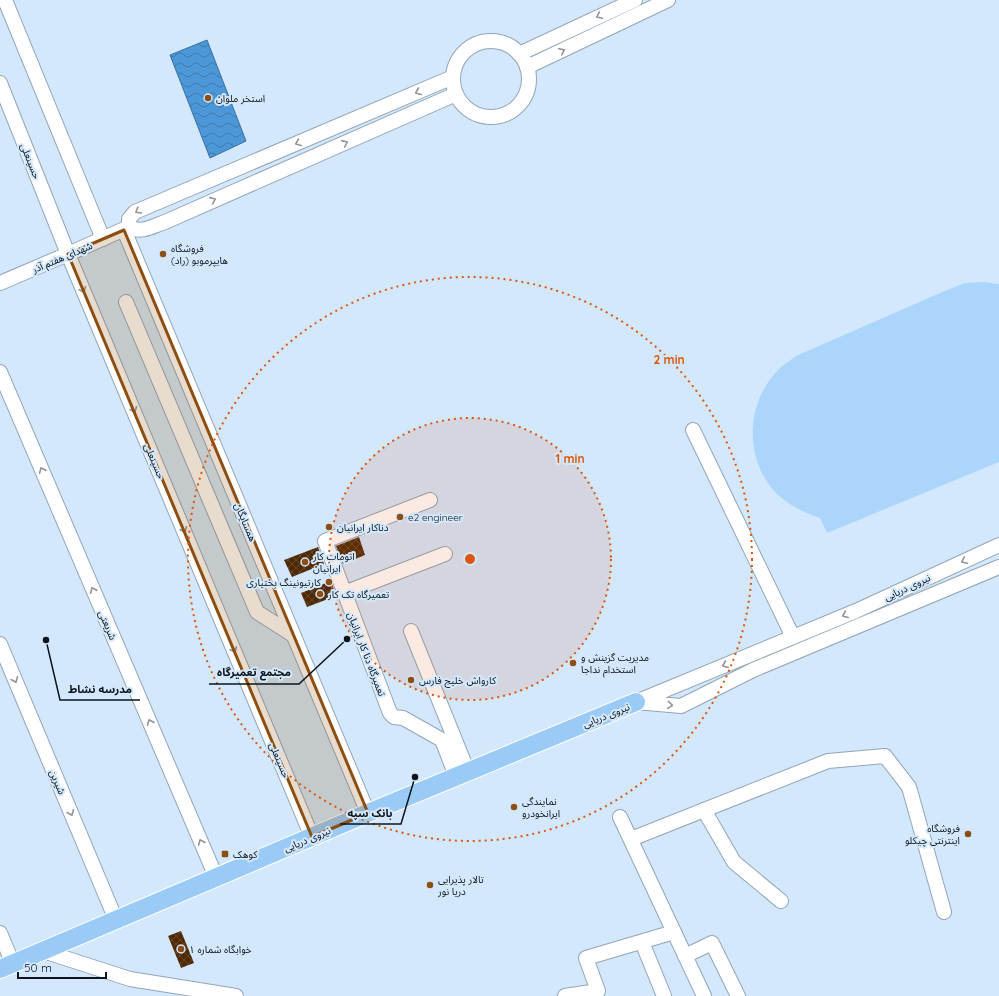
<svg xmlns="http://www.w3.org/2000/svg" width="999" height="996" font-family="Quicksand,'Noto Sans Arabic',sans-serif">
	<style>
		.pitch { fill: #acd5fc }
		.water { fill: url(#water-waves); stroke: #39709f }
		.building { fill: url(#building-cross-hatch) }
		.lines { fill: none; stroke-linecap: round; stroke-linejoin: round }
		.minor-casing { stroke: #92a5b8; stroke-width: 16 }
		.major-casing { stroke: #fff; stroke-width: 20 }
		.minor { stroke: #fff; stroke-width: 14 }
		.major { stroke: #9acbf6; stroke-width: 18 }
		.oneway { stroke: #929598 }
		.marked { fill: #8c4f11; fill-opacity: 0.2; stroke: #8c4f11; stroke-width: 3; stroke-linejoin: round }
		.ring { fill: none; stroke: #dd560d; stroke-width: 2; stroke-dasharray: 2 4 }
		.poi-dot { fill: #8c4f11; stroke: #d3e8fc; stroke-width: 1.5 }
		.labels { text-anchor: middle; stroke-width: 4; stroke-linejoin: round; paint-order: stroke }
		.poi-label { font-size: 10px; fill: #0d141b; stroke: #d3e8fc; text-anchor: start }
		.street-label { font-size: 10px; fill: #0d141b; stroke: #d3e8fc }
		.centre { fill: #dd560d; stroke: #d3e8fc; stroke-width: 2 }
		.ring-label { font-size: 12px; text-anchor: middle; font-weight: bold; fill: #dd560d; stroke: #d3e8fc; stroke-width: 4; stroke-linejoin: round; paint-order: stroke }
		.leader { fill: none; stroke: #0d141b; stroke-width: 1.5 }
		.callout-dot { fill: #0d141b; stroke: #d3e8fc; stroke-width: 1.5 }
		.callout-label { font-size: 11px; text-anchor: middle; font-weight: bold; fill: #0d141b; stroke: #d3e8fc; stroke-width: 4; stroke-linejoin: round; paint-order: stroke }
	</style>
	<defs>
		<pattern id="water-waves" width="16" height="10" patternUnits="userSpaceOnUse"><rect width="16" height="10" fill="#4c97d8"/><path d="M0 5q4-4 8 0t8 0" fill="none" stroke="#3e7aae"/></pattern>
		<pattern id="building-cross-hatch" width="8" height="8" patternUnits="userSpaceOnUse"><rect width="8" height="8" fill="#4f2904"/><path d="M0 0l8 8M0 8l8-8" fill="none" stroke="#644629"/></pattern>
	</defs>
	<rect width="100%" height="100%" fill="#d3e8fc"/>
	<path class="pitch" d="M 984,282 L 999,284 L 999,462 L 827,533 L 820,518 C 805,513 790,506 778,495 C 743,460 745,403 779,369 C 784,364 791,360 796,356 L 947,290 L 965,283 Z"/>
	<path class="water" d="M 207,40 L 246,141 L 210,158 L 170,55 Z"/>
	<g class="building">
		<path d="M 359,537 L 365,555 L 343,564 L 336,546 Z"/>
		<path d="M 318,547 L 324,564 L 292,577 L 284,560 Z"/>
		<path d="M 331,581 L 336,596 L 307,607 L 301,593 Z"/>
		<path d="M 181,931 L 194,963 L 181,968 L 168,936 Z"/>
	</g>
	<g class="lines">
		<g class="minor-casing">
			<g id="minor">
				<path d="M 5,0 L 103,239"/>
				<circle cx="491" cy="79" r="38"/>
				<path d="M 519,54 L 635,0"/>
				<path d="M 527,67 L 668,0"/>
				<path d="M 0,83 L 68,254 L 312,837"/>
				<path d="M 129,227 L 129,219 L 135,212 L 453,77"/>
				<path d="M 124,230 L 368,813"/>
				<path d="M 0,283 L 68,254 L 129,227 C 141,234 153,226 165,222 L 456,94"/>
				<path d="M 126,302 L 257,612 L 293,635"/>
				<path d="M 0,372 L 216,877"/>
				<path d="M 693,430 L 793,637"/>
				<path d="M 430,500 L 325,541 L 390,713 L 394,717 L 403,718 L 442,740 L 456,776"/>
				<path d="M 999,545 L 856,611 L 636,702 L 681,706 L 753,670 L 999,567"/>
				<path d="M 344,593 L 445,554"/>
				<path d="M 411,631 L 468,772"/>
				<path d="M 0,644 L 116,920"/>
				<path d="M 704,810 L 734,862 L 781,901"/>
				<path d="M 620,817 L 704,996"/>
				<path d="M 631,839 L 828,761 L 885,756 L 909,787 L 944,912"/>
				<path d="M 0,933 L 13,964"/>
				<path d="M 642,942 L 664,996"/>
				<path d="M 43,951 L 130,979 L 236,996"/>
				<path d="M 685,956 L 712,943 L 738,996"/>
				<path d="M 565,996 L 598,991 L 586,958 L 674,932"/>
			</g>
		</g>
		<g class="major-casing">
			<path id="major" d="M 0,969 L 368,813 L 636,702"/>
		</g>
		<use href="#minor" class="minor"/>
		<use href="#major" class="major"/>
	</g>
	<defs><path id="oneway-chevron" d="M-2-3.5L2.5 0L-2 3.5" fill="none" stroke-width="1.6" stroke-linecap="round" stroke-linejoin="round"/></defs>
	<g class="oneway">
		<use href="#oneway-chevron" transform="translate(599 16) rotate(155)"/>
		<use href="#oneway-chevron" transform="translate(562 51) rotate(-26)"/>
		<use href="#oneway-chevron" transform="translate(418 92) rotate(157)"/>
		<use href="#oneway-chevron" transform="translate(298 143) rotate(157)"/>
		<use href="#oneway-chevron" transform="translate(345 143) rotate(-24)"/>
		<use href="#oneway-chevron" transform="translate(213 200) rotate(-24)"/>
		<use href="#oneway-chevron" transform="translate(138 211) rotate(149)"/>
		<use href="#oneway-chevron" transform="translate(83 290) rotate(67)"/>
		<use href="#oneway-chevron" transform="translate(134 410) rotate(67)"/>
		<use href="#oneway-chevron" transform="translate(42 470) rotate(-113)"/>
		<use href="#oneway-chevron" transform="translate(184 530) rotate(67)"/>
		<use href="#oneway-chevron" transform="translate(964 561) rotate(155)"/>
		<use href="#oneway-chevron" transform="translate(93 590) rotate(-113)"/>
		<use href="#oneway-chevron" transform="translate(845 615) rotate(157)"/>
		<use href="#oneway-chevron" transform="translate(234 650) rotate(67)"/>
		<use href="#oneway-chevron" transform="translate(725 665) rotate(157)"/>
		<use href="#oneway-chevron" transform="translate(15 680) rotate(67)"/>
		<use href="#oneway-chevron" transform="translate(670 705) rotate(5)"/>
		<use href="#oneway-chevron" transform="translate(150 722) rotate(-113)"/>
		<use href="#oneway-chevron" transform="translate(71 813) rotate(67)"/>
		<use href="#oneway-chevron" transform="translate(201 842) rotate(-113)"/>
	</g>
	<path class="marked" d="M 124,230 L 368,813 L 312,837 L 68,254 Z"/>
	<circle cx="470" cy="559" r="141" fill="#dd560d" fill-opacity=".12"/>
	<g class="ring">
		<circle cx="470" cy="559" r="141"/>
		<circle cx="470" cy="559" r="282"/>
	</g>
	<g class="poi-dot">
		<circle cx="208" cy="98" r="4"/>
		<circle cx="163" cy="254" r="4"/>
		<circle cx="400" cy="517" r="4"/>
		<circle cx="329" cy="527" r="4"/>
		<circle cx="305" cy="562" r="4"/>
		<circle cx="329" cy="582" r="4"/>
		<circle cx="320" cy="594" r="4"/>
		<circle cx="573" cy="663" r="4"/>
		<circle cx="411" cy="680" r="4"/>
		<circle cx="514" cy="807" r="4"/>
		<circle cx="968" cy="834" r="4"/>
		<rect x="221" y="850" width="8" height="8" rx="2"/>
		<circle cx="430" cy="885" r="4"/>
		<circle cx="181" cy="949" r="4"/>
	</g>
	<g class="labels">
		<g class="poi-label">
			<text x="216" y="102">استخر ملوان</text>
			<text x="171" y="252">فروشگاه<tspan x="171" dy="12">هایپرموبو (راد)</tspan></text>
			<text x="408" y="521">e2 engineer</text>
			<text x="337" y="531">دناکار ایرانیان</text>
			<text x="313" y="560">اتومات کار<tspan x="313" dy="12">ایرانیان</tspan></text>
			<text x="321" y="586" text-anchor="end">کارتیونینگ بختیاری</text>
			<text x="328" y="598">تعمیرگاه تک کار</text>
			<text x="581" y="661">مدیریت گزینش و<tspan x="581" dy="12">استخدام نداجا</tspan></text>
			<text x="419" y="684">کارواش خلیج فارس</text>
			<text x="522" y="805">نمایندگی<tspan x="522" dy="12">ایرانخودرو</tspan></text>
			<text x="960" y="832" text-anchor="end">فروشگاه<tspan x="960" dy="12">اینترنتی چیکلو</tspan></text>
			<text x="233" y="858">کوهک</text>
			<text x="438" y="883">تالار پذیرایی<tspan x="438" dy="12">دریا نور</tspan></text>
			<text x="189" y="953">خوابگاه شماره ۱</text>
		</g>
		<g class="street-label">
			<text transform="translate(31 161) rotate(68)" y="4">حسینعلی</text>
			<text transform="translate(62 257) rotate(-23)" y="4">شهدای هفتم آذر</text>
			<text transform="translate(155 461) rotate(67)" y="4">حسینعلی</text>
			<text transform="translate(246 522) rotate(67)" y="4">همسایگان</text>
			<text transform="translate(907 587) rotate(-25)" y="4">نیروی دریایی</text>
			<text transform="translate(108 625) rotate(67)" y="4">شریعتی</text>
			<text transform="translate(367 654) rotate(69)" y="4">تعمیرگاه دنا کار ایرانیان</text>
			<text transform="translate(606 715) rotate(-22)" y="4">نیروی دریایی</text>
			<text transform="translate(280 760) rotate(67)" y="4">حسینعلی</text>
			<text transform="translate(58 782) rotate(67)" y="4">شیرین</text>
			<text transform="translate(307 839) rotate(-23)" y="4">نیروی دریایی</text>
		</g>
	</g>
	<circle cx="470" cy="559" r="6" class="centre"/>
	<g class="ring-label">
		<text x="669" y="364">2 min</text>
		<text x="570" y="463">1 min</text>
	</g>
	<path class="leader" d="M347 639L299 684H209M46 640L60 700H140M415 777L401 824H340"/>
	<g class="callout-dot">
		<circle cx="347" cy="639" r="4"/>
		<circle cx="46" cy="640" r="4"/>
		<circle cx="415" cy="777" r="4"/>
	</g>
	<g class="callout-label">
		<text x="254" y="676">مجتمع تعمیرگاه</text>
		<text x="100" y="693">مدرسه نشاط</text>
		<text x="370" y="817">بانک سپه</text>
	</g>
	<path d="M18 972v6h88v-6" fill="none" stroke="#0d141b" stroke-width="2"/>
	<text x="24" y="972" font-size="12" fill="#0d141b" stroke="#d3e8fc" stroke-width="3" paint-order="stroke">50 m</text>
</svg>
